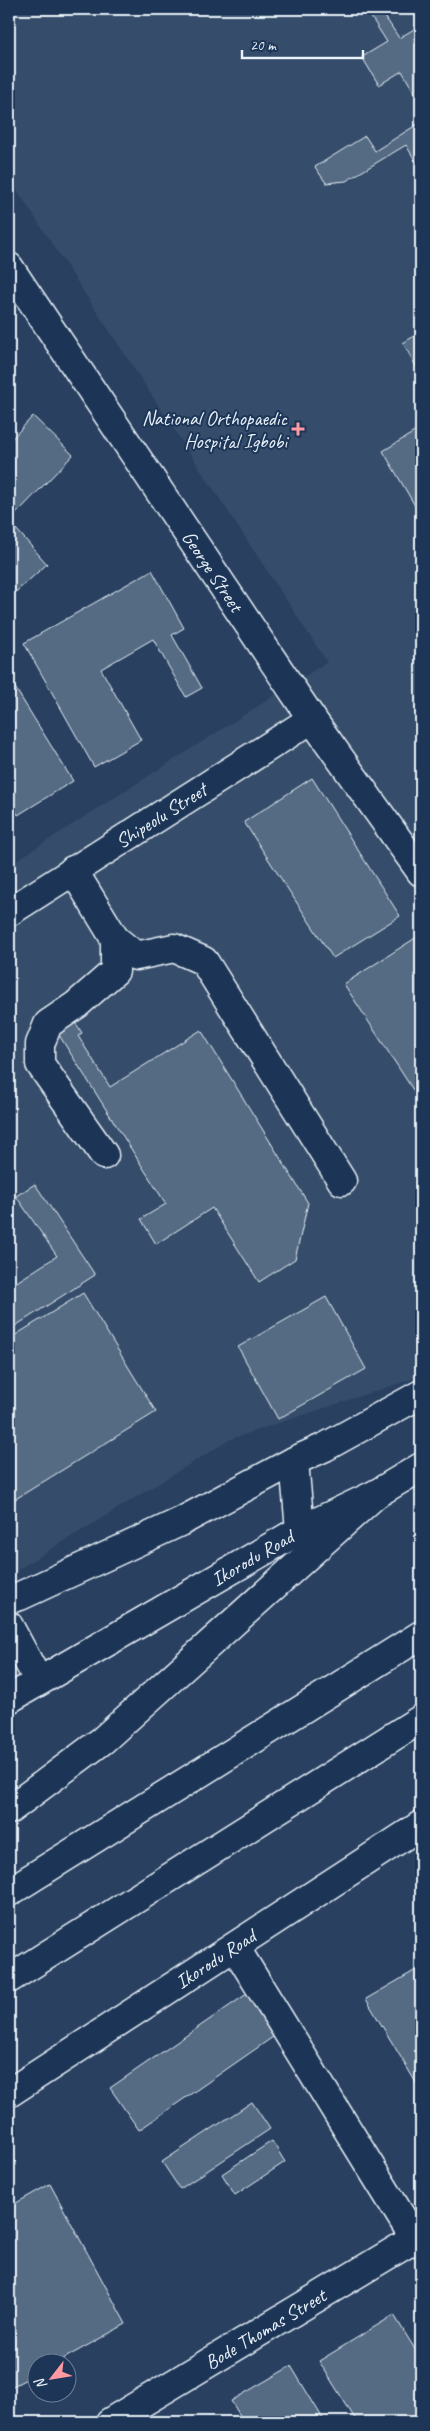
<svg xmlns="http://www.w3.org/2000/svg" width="430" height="2431" font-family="Caveat,sans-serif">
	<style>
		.built { fill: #364d6b }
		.building { fill: #556a83; stroke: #e8f1f8 }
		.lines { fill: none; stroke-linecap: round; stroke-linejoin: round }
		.minor-casing { stroke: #e8f1f8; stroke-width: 31 }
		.major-casing { stroke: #e8f1f8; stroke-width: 31 }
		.highway-casing { stroke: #e8f1f8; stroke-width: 31 }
		.minor { stroke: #1d3557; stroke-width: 28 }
		.major { stroke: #1d3557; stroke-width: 28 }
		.highway { stroke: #1d3557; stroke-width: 28 }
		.poi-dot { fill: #ff9aa2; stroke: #1d3557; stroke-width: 2 }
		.labels { text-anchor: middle; stroke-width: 4; stroke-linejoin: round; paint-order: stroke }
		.poi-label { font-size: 20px; fill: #e8f1f8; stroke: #1d3557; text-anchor: end }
		.street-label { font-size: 20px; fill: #e8f1f8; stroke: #1d3557 }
	</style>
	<rect width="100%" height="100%" fill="#294061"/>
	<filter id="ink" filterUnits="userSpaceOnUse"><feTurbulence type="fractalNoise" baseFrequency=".02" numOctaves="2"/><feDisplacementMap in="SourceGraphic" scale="10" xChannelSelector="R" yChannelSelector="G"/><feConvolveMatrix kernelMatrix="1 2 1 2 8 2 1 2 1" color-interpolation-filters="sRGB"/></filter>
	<g filter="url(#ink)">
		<path class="built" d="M 9,9 L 421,9 L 421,1376 L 231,1439 L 9,1575 L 9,865 L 327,662 L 9,178 Z"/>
		<g class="building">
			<path d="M 366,9 L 380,9 L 399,38 L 421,25 L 421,104 L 402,71 L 379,85 L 362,57 L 387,42 Z"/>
			<path d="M 421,122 L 421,170 L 406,145 L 346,181 L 326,183 L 315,167 L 365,136 L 375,151 Z"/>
			<path d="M 421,332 L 421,375 L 403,343 Z"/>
			<path d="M 33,416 L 73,455 L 14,516 L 9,511 L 9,442 Z"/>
			<path d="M 421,428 L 421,516 L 383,451 Z"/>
			<path d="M 9,521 L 47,564 L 9,598 Z"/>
			<path d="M 152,570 L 184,628 L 172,635 L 202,688 L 186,697 L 153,639 L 101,669 L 141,740 L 94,767 L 24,643 Z"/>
			<path d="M 9,678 L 73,781 L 18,815 L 11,803 L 9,804 Z"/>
			<path d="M 312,778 L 400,916 L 333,958 L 244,822 Z"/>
			<path d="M 417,937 L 421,942 L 421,1102 L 344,984 Z"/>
			<path d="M 75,1022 L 82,1033 L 78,1036 L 110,1087 L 201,1030 L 308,1203 L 295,1259 L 259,1282 L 212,1208 L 156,1244 L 141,1219 L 166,1204 L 57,1032 Z"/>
			<path d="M 35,1184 L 95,1275 L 12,1328 L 9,1323 L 9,1287 L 57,1256 L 16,1196 Z"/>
			<path d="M 83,1293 L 156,1412 L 9,1503 L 9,1339 Z"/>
			<path d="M 326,1297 L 366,1369 L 278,1419 L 238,1347 Z"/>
			<path d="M 421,1967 L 421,2091 L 366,1999 Z"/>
			<path d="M 254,1989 L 283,2030 L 139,2130 L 110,2088 Z"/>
			<path d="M 252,2102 L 270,2129 L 180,2189 L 162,2162 Z"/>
			<path d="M 272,2141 L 285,2162 L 235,2195 L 222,2174 Z"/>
			<path d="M 50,2184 L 126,2324 L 54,2364 L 38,2364 L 38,2373 L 9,2388 L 9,2207 Z"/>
			<path d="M 394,2315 L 421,2359 L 421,2422 L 357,2422 L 319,2361 Z"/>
			<path d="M 291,2366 L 325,2422 L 244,2422 L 231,2401 Z"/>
		</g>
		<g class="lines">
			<g class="minor-casing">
				<g id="minor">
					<path id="s1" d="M 9,267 L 312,719 L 421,872"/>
					<path d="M 73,870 L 115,939 L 136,956 L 174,948 L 204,961 L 342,1181"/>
					<path id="s2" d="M 9,912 L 312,719"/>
					<path d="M 104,1155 L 40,1064 L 40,1044 L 48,1024 L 76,1005 L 115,971 L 115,939"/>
					<path d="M 300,1530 L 294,1461 L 325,1447 L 421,1394"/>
					<path d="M 9,1599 L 20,1596 L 180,1522 L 294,1461"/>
					<path d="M 9,1626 L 38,1680"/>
					<path d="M 235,1947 L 415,2239"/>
					<path id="s3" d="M 110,2422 L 421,2235"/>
				</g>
			</g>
			<g class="major-casing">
				<g id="major">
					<path id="s4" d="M 9,1699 L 300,1530 L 376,1494 L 421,1467"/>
					<path id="s5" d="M 9,2093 L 421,1825"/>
				</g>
			</g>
			<g class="highway-casing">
				<g id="highway">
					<path d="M 9,1810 L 103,1740 L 376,1494"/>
					<path d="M 9,1892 L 421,1635"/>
					<path d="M 9,1979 L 421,1719"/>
				</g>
			</g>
			<use href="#minor" class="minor"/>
			<use href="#major" class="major"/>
			<use href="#highway" class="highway"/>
		</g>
	</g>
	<path class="poi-dot" d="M295.5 421.5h5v5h5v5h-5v5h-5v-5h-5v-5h5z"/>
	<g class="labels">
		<g class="poi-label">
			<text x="287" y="425">National Orthopaedic<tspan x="287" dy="23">Hospital Igbobi</tspan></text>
		</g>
		<g class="street-label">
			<text dy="7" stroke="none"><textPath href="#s1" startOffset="366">George Street</textPath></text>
			<text dy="7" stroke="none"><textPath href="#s2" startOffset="180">Shipeolu Street</textPath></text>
			<text dy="7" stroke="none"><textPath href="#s4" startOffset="281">Ikorodu Road</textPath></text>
			<text dy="7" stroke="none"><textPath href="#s5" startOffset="246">Ikorodu Road</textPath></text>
			<text dy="7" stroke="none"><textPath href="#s3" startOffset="181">Bode Thomas Street</textPath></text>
		</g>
	</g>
	<rect width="430" height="2431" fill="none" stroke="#1d3557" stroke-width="30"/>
	<rect x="15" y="15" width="400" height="2401" fill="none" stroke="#e8f1f8" stroke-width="2" filter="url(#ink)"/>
	<g transform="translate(52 2378) rotate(239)"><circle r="24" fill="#1d3557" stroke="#6e8097"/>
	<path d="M0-4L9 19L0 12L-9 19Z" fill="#ff9aa2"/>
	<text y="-8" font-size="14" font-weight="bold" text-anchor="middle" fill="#e8f1f8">N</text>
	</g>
	<path d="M242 50v8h121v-8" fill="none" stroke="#e8f1f8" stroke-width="2.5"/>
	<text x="250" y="50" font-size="15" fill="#e8f1f8" stroke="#1d3557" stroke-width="4" paint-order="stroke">20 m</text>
</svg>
